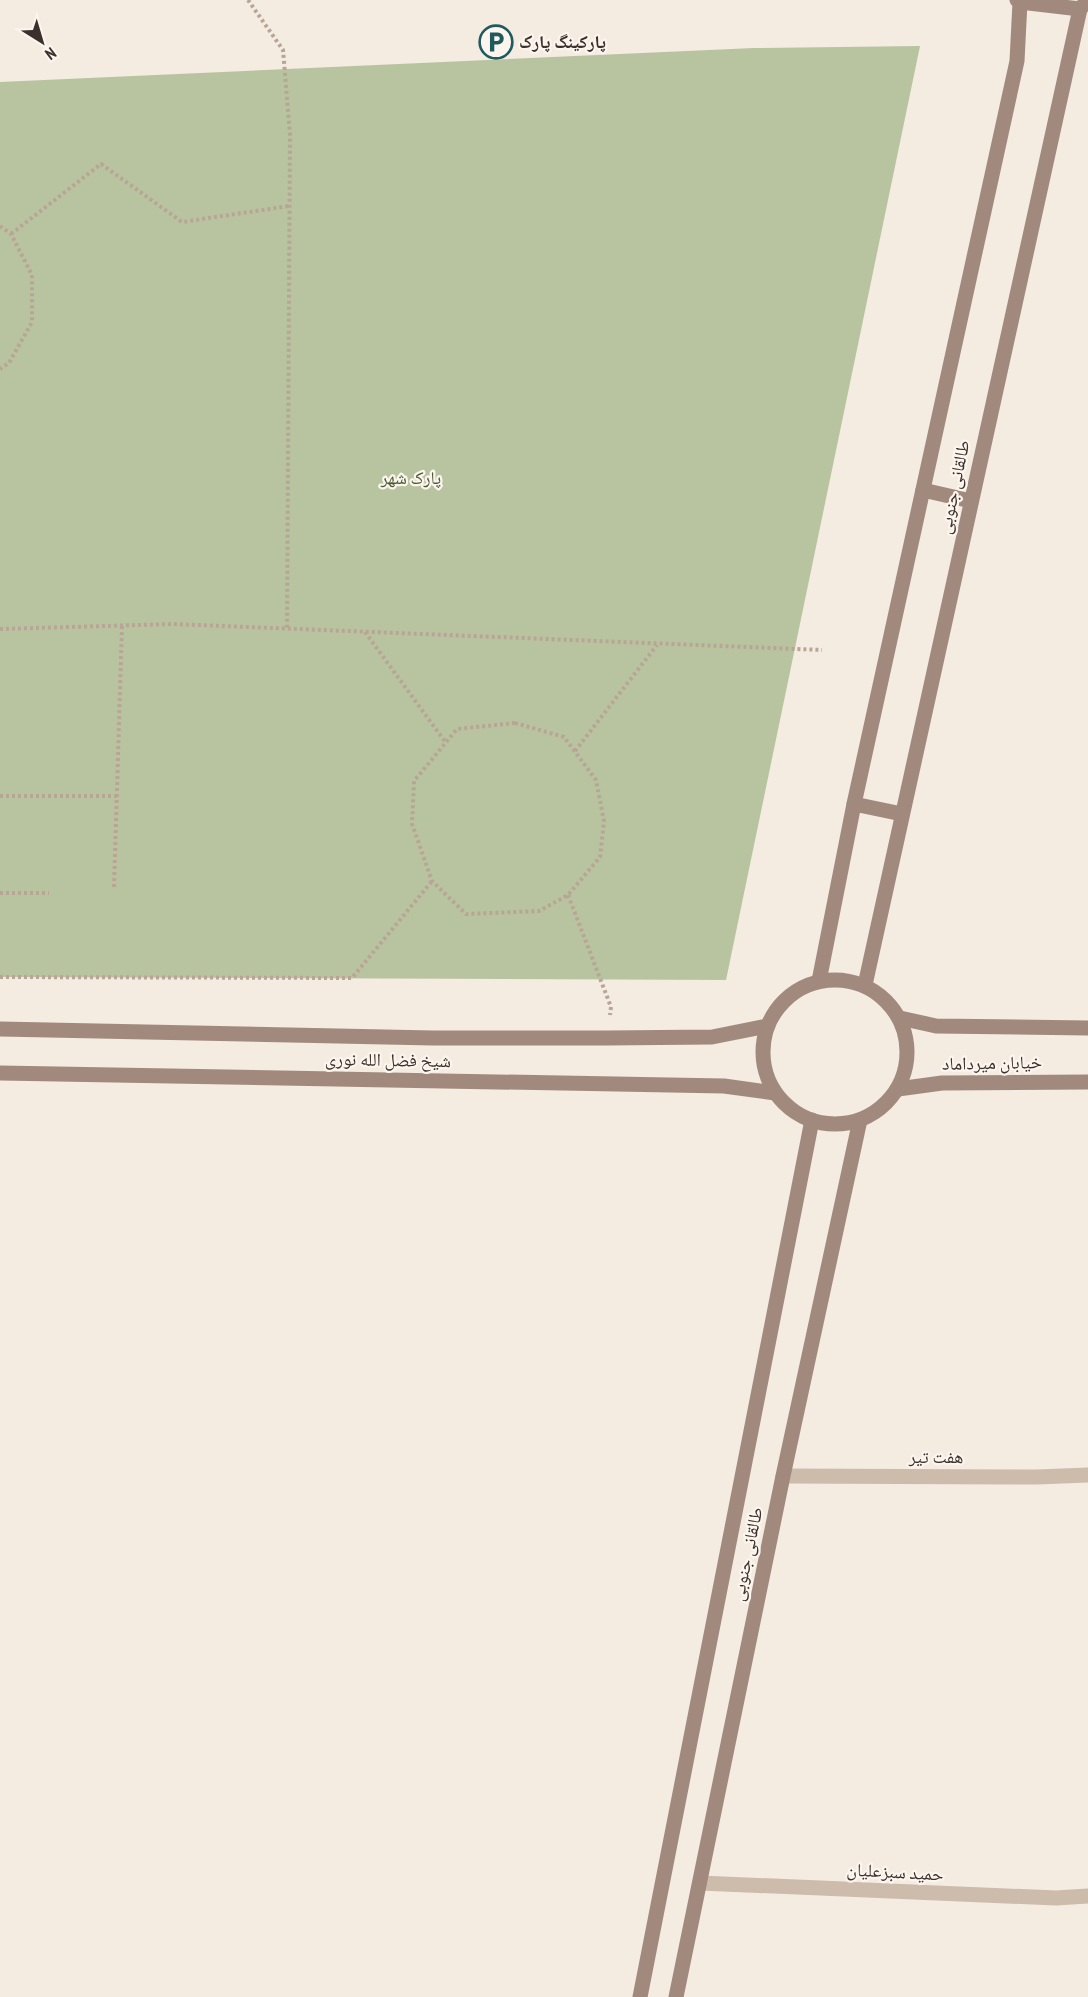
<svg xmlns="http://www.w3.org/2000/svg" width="1088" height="1997" font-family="'PT Sans Narrow','Noto Naskh Arabic',sans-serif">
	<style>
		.green { fill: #b8c4a0 }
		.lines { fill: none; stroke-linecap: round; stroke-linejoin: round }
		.path { stroke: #b9a596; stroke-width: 4; stroke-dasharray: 3 3; stroke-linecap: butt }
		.street { stroke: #cdbbac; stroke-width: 15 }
		.secondary { stroke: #a18a7d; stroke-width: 15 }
		.labels { text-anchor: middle; stroke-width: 4.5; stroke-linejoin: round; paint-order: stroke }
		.poi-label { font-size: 18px; font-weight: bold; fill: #3b302b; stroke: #fbf5ee; text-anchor: start }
		.park-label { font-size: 18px; fill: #4a5a2e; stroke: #fbf5ee }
		.street-label { font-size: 18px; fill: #3b302b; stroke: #fbf5ee }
	</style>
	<rect width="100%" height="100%" fill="#f4ebe1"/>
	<path class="green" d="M 920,46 L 726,980 L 0,977 L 0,82 L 754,48 Z"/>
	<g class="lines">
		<g class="path">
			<path d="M 248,0 L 283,50 L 290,134 L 287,629"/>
			<path d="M 0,226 L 11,234 L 32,275 L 32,322 L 9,363 L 0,369"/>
			<path d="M 11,234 L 101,164 L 182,222 L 289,206"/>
			<path d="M 0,629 L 173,624 L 822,650"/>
			<path d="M 365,632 L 446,743"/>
			<path d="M 515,723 L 564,737 L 596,780 L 604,821 L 600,857 L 568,895 L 539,911 L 466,914 L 432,881 L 412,824 L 414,781 L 457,729 Z"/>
			<path d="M 575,751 L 657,645"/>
			<path d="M 0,796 L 117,796"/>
			<path d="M 114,887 L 122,626"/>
			<path d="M 0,893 L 49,893"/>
			<path d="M 568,895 L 611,1007 L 610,1015"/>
			<path d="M 0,977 L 352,978 L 432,881"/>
		</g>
		<g class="street">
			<path d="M 783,1476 L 1037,1477 L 1088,1475"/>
			<path d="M 700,1883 L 1056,1898 L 1088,1896"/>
		</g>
		<g class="secondary">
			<path d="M 1020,2 L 1080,9"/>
			<path d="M 923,490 L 971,501"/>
			<path d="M 854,804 L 902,814"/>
			<circle cx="835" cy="1052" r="72"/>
			<path d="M 819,981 L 854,804 L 1017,61 L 1020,2 L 1017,0"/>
			<path d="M 865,985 L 1080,9 L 1088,0"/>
			<path d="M 900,1018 L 936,1026 L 1088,1028"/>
			<path d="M 0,1029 L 433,1038 L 607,1038 L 712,1037 L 767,1026"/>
			<path d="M 0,1073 L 724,1086 L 775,1093"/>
			<path d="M 898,1089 L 942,1083 L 1088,1082"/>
			<path d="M 640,1997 L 812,1120"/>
			<path d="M 676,1997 L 783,1476 L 860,1120"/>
		</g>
	</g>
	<defs>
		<g id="parking-ring" transform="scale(1.725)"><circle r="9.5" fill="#fbf5ee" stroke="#1f5a5e" stroke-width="1.5"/><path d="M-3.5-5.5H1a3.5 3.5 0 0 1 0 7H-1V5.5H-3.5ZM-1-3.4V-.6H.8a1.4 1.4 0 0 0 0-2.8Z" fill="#1f5a5e"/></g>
	</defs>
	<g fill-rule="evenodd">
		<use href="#parking-ring" x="496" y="42"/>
	</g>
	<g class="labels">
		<g class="poi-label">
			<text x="519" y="48">پارکینگ پارک</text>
		</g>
		<g class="park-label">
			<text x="411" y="484">پارک شهر</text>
		</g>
		<g class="street-label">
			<text transform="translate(954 487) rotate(-78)" y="6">طالقانی جنوبی</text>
			<text transform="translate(388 1060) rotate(1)" y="6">شیخ فضل الله نوری</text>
			<text transform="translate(992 1063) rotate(-1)" y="6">خیابان میرداماد</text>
			<text x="936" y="1463">هفت تیر</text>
			<text transform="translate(747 1554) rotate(-78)" y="6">طالقانی جنوبی</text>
			<text transform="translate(895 1872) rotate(3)" y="6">حمید سبزعلیان</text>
		</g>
	</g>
	<g transform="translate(42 42) rotate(143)" stroke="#fbf5ee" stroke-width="4.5" paint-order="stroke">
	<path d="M0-4.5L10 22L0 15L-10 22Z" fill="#3b302b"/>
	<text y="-9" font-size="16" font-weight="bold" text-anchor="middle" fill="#3b302b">N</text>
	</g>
</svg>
